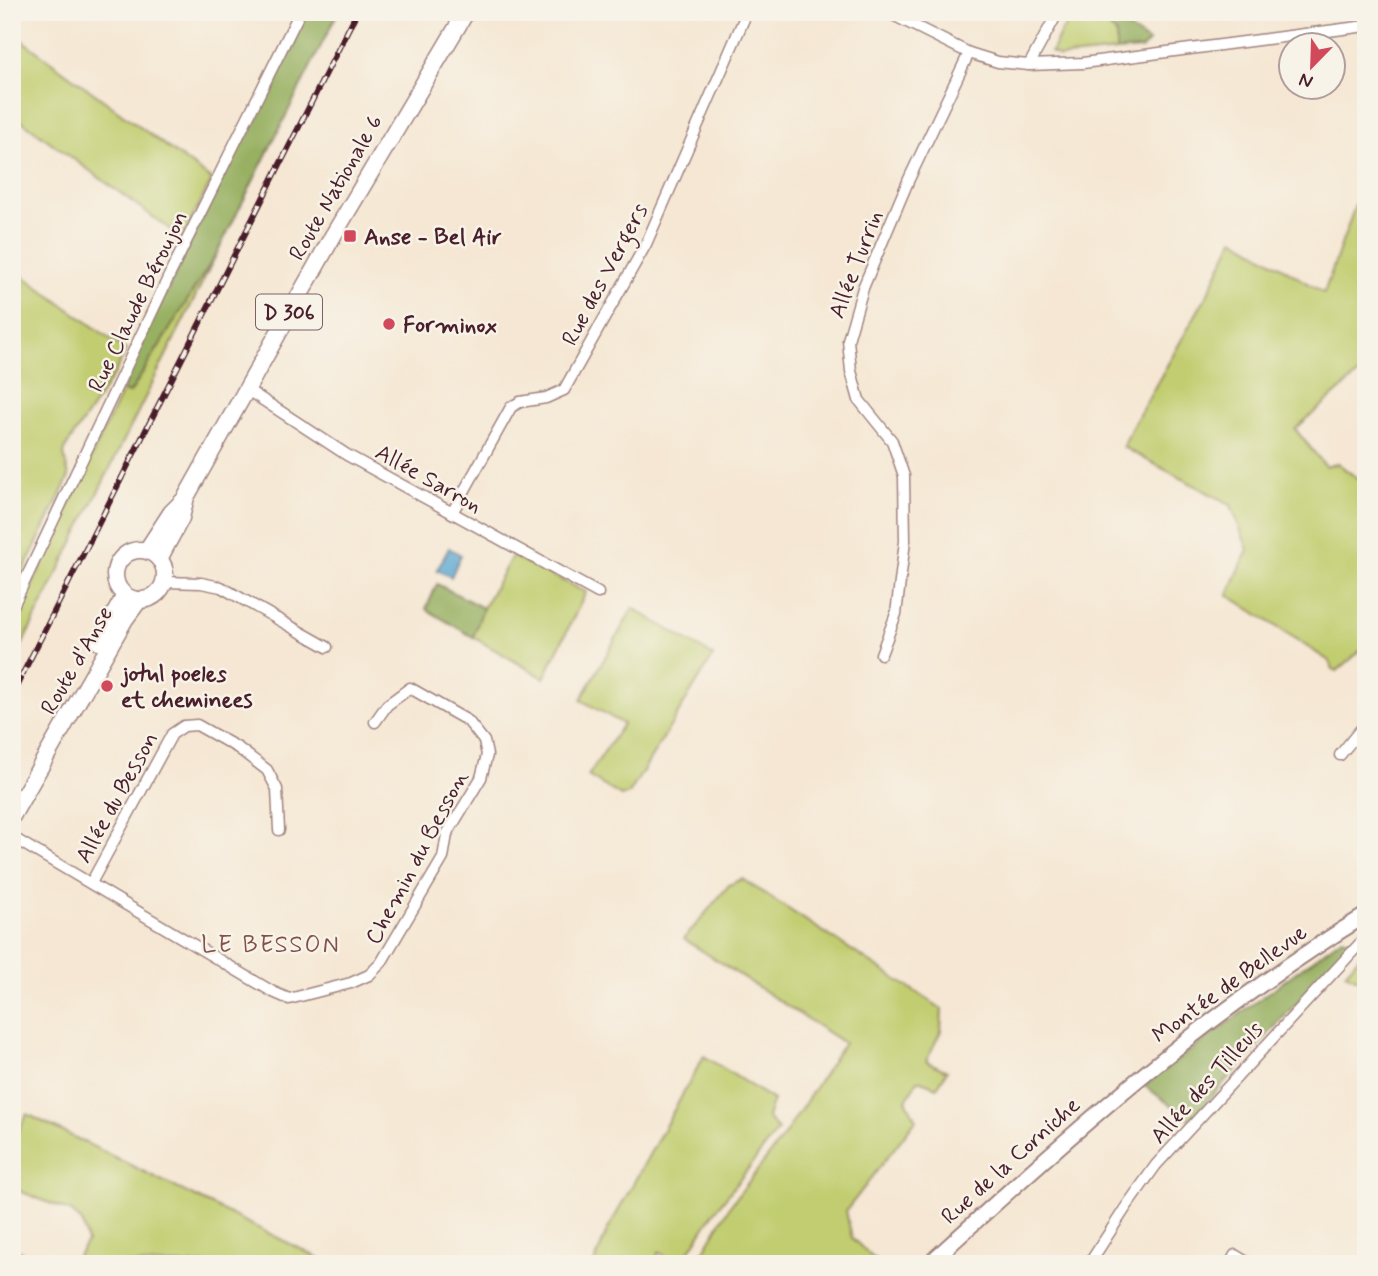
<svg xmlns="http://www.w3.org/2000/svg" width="1378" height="1276" font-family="Mynerve,sans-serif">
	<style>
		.green { fill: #c1cd6f; stroke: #86764d; stroke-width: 2 }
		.forest { fill: #98b062; stroke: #716846; stroke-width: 2 }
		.water { fill: #53a3cd; stroke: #4e617c; stroke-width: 2 }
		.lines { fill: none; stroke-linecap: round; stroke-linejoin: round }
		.minor-casing { stroke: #a0837f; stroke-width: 13 }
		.secondary-casing { stroke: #a0837f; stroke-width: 18 }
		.primary-casing { stroke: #a0837f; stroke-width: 19 }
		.minor { stroke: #fff; stroke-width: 10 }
		.secondary { stroke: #fff; stroke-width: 14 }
		.primary { stroke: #fff; stroke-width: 16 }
		.rail-casing { stroke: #4a1f2b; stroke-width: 6 }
		.rail { stroke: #f7f3e8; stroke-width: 3.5; stroke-dasharray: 10; stroke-linecap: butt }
		.poi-dot { fill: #d1495b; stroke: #f7f3e8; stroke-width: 2.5 }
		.labels { text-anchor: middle; stroke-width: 5; stroke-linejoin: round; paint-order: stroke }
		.shield { fill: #f7f3e8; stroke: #7e5f64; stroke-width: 2 }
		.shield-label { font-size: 21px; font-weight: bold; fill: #4a1f2b }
		.street-label { font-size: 23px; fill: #4a1f2b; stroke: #f7f3e8 }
		.poi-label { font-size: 23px; font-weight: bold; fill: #4a1f2b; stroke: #f7f3e8; text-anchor: start }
		.neighbourhood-label { font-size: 24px; letter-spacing: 2px; fill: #84514a; stroke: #f7f3e8 }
	</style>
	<rect width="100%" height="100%" fill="#f7f3e8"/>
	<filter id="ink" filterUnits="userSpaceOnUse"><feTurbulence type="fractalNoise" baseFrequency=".0143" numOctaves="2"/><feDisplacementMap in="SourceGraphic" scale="14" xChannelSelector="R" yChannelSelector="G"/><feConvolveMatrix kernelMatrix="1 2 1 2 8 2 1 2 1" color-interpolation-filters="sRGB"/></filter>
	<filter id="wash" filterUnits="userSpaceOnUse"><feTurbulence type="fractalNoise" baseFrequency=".00686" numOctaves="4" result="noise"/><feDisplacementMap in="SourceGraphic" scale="28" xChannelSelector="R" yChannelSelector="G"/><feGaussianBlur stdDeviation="1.57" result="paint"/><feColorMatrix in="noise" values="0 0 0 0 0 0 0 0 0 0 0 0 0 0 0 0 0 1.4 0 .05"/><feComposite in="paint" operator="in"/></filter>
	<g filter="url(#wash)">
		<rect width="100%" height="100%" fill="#f5e7d3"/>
		<g class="green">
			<path d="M 1077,12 L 1092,12 L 1116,33 L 1116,51 L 1060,57 L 1051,52 L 1061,32 Z"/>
			<path d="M 12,33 L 212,180 L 182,238 L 12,114 Z"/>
			<path d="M 1366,175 L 1366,380 L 1359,374 L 1295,429 L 1326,467 L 1337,463 L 1366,485 L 1366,646 L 1337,671 L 1333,669 L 1329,661 L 1228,595 L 1248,550 L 1231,505 L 1123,447 L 1131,429 L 1207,295 L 1234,238 L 1324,293 Z"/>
			<path d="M 218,251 L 15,659 L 12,659 L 12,629 L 122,391 L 130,393 Z"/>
			<path d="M 12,268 L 126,350 L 115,373 L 66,447 L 64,454 L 69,477 L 12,594 Z"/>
			<path d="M 512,556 L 586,592 L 544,678 L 473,637 L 483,608 Z"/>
			<path d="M 633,608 L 713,656 L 629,794 L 621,796 L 588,776 L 623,724 L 581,700 Z"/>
			<path d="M 742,879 L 942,1009 L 941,1031 L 926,1061 L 947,1071 L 937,1087 L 918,1080 L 906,1100 L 916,1120 L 846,1211 L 852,1238 L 879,1264 L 696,1264 L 730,1206 L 783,1137 L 844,1043 L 684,939 L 729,885 Z"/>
			<path d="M 1366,949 L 1366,983 L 1345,973 Z"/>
			<path d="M 704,1056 L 773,1100 L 767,1117 L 778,1130 L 713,1214 L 681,1264 L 676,1264 L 659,1252 L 654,1264 L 594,1264 L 607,1231 Z"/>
			<path d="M 27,1114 L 331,1264 L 71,1264 L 87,1242 L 82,1222 L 72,1212 L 12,1188 L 12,1143 Z"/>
		</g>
		<g class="forest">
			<path d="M 304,12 L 338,12 L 218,251 L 130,393 L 122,391 L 141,344 Z"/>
			<path d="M 1092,12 L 1104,12 L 1149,42 L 1141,49 L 1116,51 L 1116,33 Z"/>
			<path d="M 437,584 L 483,608 L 473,637 L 426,609 Z"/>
			<path d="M 1342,938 L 1353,941 L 1190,1120 L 1144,1085 Z"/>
		</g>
		<g class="water">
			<path d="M 449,548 L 461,555 L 451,577 L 437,570 Z"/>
			<path d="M 16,1250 L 35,1259 L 33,1264 L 21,1264 L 12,1259 L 12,1252 Z"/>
		</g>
	</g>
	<g filter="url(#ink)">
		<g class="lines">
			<g class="minor-casing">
				<g id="minor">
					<path d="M 887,12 L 969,53 L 998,62 L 1029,65 L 1083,63 L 1366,26"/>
					<path d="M 1029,65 L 1058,12"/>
					<path d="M 246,389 L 347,455 L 598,593"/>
					<path d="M 452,513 L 511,407 L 520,402 L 546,398 L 564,390 L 646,244 L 747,12"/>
					<path d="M 164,582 L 201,583 L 221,587 L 327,647"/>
					<path d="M 12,608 L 169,276 L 300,12"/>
					<path d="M 881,654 L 896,614 L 905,541 L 904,476 L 892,441 L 859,400 L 851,371 L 848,340 L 863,288 L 909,179 L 969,53"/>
					<path d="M 1340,755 L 1366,723"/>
					<path d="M 12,837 L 273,992 L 289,999 L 351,983 L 369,975 L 381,963 L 443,858 L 447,834 L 481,778 L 487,755 L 484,741 L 468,721 L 410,688 L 387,705 L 375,722"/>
					<path d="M 91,883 L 172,734 L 184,726 L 197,725 L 238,748 L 267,770 L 277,789 L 279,830"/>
					<path d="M 12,1073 L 12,1075"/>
					<path d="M 1089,1264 L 1126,1207 L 1156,1165 L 1366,937"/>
					<path d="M 1230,1264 L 1235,1255 L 1250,1264"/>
				</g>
			</g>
			<g class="secondary-casing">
				<path id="secondary" d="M 929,1264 C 1067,1137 1205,1013 1366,915"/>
			</g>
			<g class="primary-casing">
				<g id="primary">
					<circle cx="140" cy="575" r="25"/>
					<path d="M 147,550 L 171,513 L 185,499"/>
					<path d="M 159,559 L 181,518 L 186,497 L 334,234 L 466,12"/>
					<path d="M 99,642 L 125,595"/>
					<path d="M 12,816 L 125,619 L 139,600"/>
				</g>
			</g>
			<use href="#minor" class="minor"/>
			<use href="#secondary" class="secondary"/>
			<use href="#primary" class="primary"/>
			<g class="rail-casing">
				<path id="rail" d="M 12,695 L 357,12"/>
			</g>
			<use href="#rail" class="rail"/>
		</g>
	</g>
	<g class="poi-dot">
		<rect x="343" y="229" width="14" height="14" rx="3.5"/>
		<circle cx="389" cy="324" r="7"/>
		<circle cx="107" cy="686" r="7"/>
	</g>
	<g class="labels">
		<rect class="shield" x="256" y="294.5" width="66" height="35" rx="5"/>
		<g class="shield-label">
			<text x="289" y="319">D 306</text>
		</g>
		<g class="street-label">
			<text transform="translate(335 187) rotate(-60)" y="8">Route Nationale 6</text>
			<text transform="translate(855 264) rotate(-69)" y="8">Allée Turrin</text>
			<text transform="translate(604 274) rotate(-62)" y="8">Rue des Vergers</text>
			<text transform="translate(137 301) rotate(-64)" y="8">Rue Claude Béroujon</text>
			<text transform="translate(429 478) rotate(29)" y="8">Allée Sarron</text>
			<text transform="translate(76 660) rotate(-60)" y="8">Route d'Anse</text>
			<text transform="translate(116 797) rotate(-61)" y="8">Allée du Besson</text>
			<text transform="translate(416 857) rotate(-62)" y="8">Chemin du Besson</text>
			<text transform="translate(1229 983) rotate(-36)" y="8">Montée de Bellevue</text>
			<text transform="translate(1206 1082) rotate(-48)" y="8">Allée des Tilleuls</text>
			<text transform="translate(1010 1160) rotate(-42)" y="8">Rue de la Corniche</text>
		</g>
		<g class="poi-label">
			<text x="364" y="244">Anse - Bel Air</text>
			<text x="403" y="332">Forminox</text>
			<text x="121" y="681">jotul poeles<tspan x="121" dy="26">et cheminees</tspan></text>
		</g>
		<g class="neighbourhood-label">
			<text x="271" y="952">LE BESSON</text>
		</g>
	</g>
	<rect width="1378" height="1276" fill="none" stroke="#f7f3e8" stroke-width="42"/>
	<g transform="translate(1312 66) rotate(203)"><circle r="33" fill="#f7f3e8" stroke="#b29e9c" stroke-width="2"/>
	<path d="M0-5L12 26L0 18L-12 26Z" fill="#d1495b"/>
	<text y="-10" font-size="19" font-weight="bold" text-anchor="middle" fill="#4a1f2b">N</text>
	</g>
</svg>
